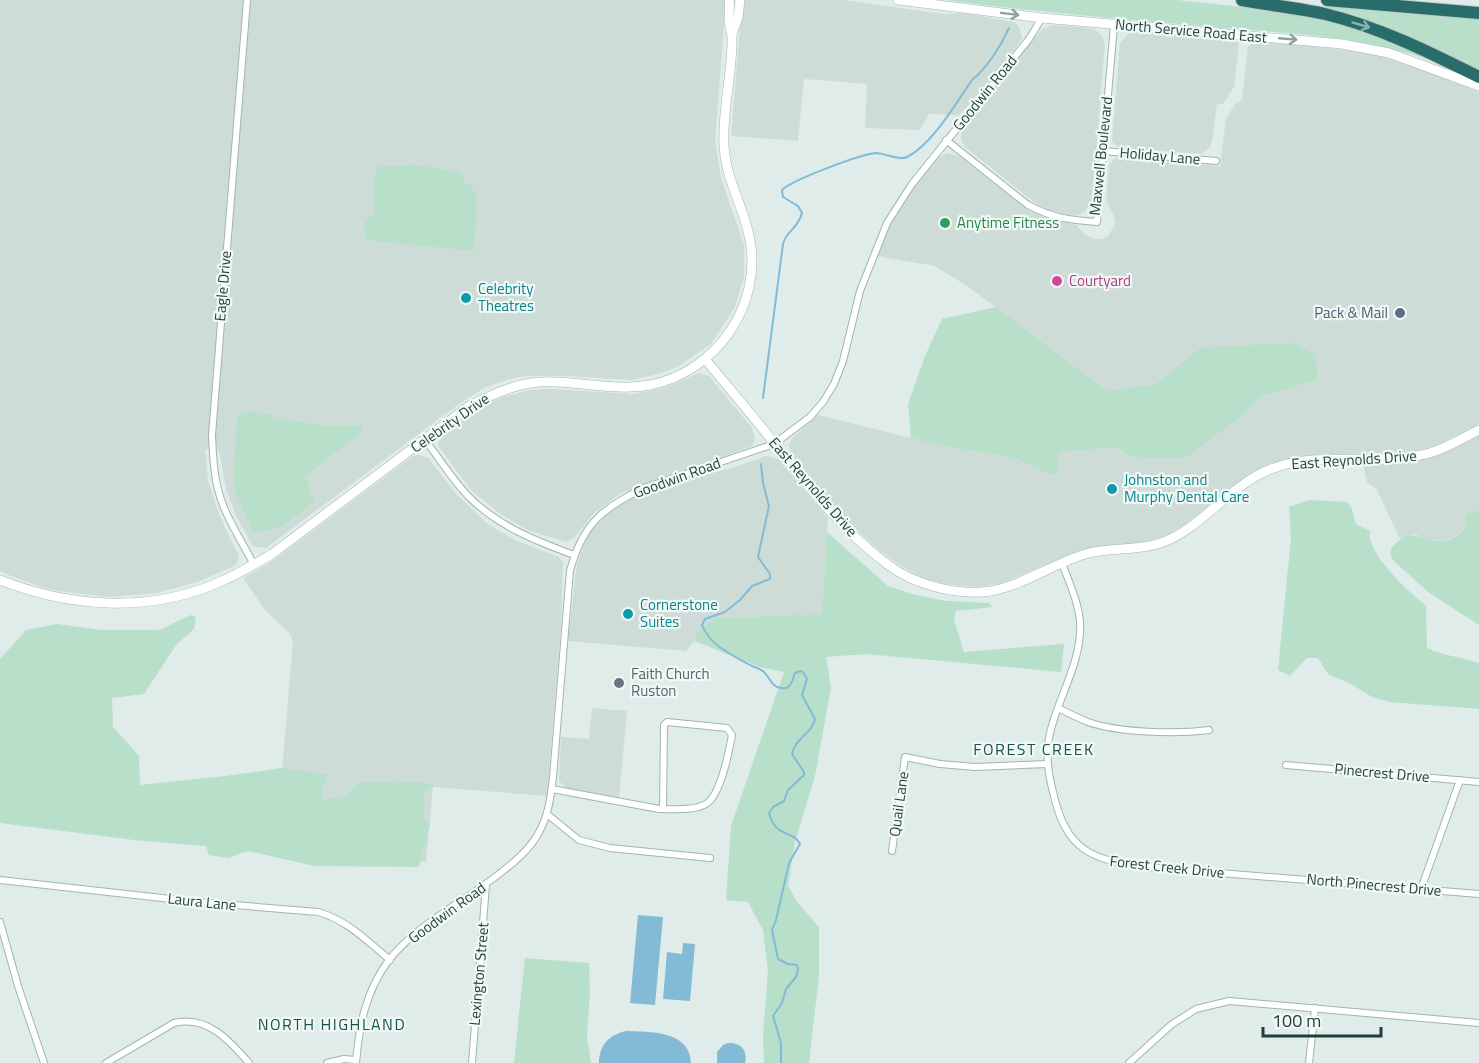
<svg xmlns="http://www.w3.org/2000/svg" width="1479" height="1063" font-family="'Titillium Web',sans-serif">
	<style>
		.built { fill: #cedcd8 }
		.green { fill: #b7dfc9 }
		.water { fill: #83bbd6 }
		.lines { fill: none; stroke-linecap: round; stroke-linejoin: round }
		.stream { stroke: #83bbd6; stroke-width: 2 }
		.street-casing { stroke: #a2b4b1; stroke-width: 8 }
		.secondary-casing { stroke: #9db9b4; stroke-width: 10 }
		.highway-casing { stroke: #c0c9c8; stroke-width: 14 }
		.street { stroke: #fff; stroke-width: 6 }
		.secondary { stroke: #fff; stroke-width: 9 }
		.highway { stroke: #296d6a; stroke-width: 12 }
		.oneway { stroke: #8f9e9d }
		.oneway2 { stroke: #8db3b0 }
		.leisure-dot { fill: #2e9e5b; stroke: #f1f9f6; stroke-width: 2 }
		.hotel-dot { fill: #d1479c; stroke: #f1f9f6; stroke-width: 2 }
		.culture-dot { fill: #0f9aa8; stroke: #f1f9f6; stroke-width: 2 }
		.service-dot { fill: #5c6f8a; stroke: #f1f9f6; stroke-width: 2 }
		.worship-dot { fill: #6b7280; stroke: #f1f9f6; stroke-width: 2 }
		.labels { text-anchor: middle; stroke-width: 4.5; stroke-linejoin: round; paint-order: stroke }
		.street-label { font-size: 15px; fill: #1f3e3b; stroke: #f1f9f6 }
		.leisure-label { font-size: 15px; fill: #27864d; stroke: #f1f9f6; text-anchor: start }
		.hotel-label { font-size: 15px; fill: #b23c85; stroke: #f1f9f6; text-anchor: start }
		.culture-label { font-size: 15px; fill: #0d838f; stroke: #f1f9f6; text-anchor: start }
		.service-label { font-size: 15px; fill: #4e5e75; stroke: #f1f9f6; text-anchor: end }
		.worship-label { font-size: 15px; fill: #5b616d; stroke: #f1f9f6; text-anchor: start }
		.neighbourhood-label { font-size: 16px; letter-spacing: 1.5px; fill: #19524e; stroke: #f1f9f6 }
	</style>
	<rect width="100%" height="100%" fill="#e0ece9"/>
	<g class="built">
		<path d="M 0,0 L 726,0 L 715,141 L 721,178 L 744,245 L 744,277 L 735,307 L 711,344 L 677,367 L 662,373 L 631,380 L 569,376 L 526,376 L 509,379 L 484,388 L 459,404 L 266,548 L 253,546 L 236,516 L 226,489 L 219,450 L 205,449 L 208,481 L 220,517 L 239,556 L 237,563 L 234,566 L 197,582 L 157,593 L 109,597 L 65,592 L 44,588 L 6,574 L 0,571 Z"/>
		<path d="M 744,0 L 844,0 L 944,14 L 963,13 L 1014,22 L 1019,27 L 1022,37 L 1019,44 L 960,115 L 929,114 L 920,130 L 865,128 L 867,84 L 804,79 L 798,141 L 731,136 L 741,14 Z"/>
		<path d="M 1052,25 L 1093,28 L 1102,36 L 1105,44 L 1092,201 L 1087,209 L 1079,215 L 1070,215 L 1048,210 L 1035,203 L 965,147 L 961,139 L 961,133 L 965,123 L 1041,30 Z"/>
		<path d="M 1139,31 L 1239,42 L 1234,87 L 1223,104 L 1217,104 L 1212,141 L 1210,147 L 1201,154 L 1121,148 L 1116,146 L 1112,141 L 1120,43 L 1129,33 Z"/>
		<path d="M 1254,41 L 1329,48 L 1372,54 L 1408,64 L 1479,92 L 1479,424 L 1435,446 L 1411,452 L 1313,455 L 1285,460 L 1243,480 L 1185,524 L 1165,536 L 1145,542 L 1084,550 L 1002,583 L 977,587 L 945,584 L 921,577 L 895,562 L 873,545 L 841,515 L 791,454 L 789,445 L 793,437 L 818,415 L 944,446 L 1015,458 L 1051,475 L 1057,474 L 1058,453 L 1116,447 L 1132,457 L 1240,417 L 1259,397 L 1318,380 L 1316,355 L 1200,348 L 1155,384 L 1107,391 L 970,288 L 935,266 L 876,256 L 892,222 L 908,195 L 933,161 L 947,153 L 960,157 L 1031,212 L 1051,220 L 1077,225 L 1083,233 L 1094,239 L 1101,239 L 1108,236 L 1115,224 L 1113,214 L 1106,201 L 1109,165 L 1115,158 L 1220,166 L 1226,119 L 1235,104 L 1242,100 L 1248,47 Z"/>
		<path d="M 699,373 L 709,376 L 752,428 L 755,438 L 752,446 L 621,493 L 594,513 L 576,536 L 566,542 L 527,530 L 499,513 L 472,491 L 438,446 L 441,436 L 466,416 L 488,403 L 506,396 L 530,390 L 550,389 L 634,394 L 664,388 Z"/>
		<path d="M 1479,434 L 1479,510 L 1466,514 L 1466,529 L 1446,541 L 1430,540 L 1414,534 L 1400,539 L 1377,490 L 1367,482 L 1363,464 L 1419,460 L 1430,457 Z"/>
		<path d="M 418,455 L 428,458 L 457,495 L 489,525 L 517,541 L 559,557 L 563,562 L 561,625 L 547,796 L 433,787 L 426,862 L 275,851 L 293,642 L 290,634 L 265,610 L 243,578 L 271,562 L 413,456 Z"/>
		<path d="M 766,456 L 778,459 L 828,518 L 822,614 L 715,618 L 697,632 L 694,641 L 686,651 L 568,641 L 577,563 L 589,534 L 604,517 L 632,497 L 679,480 L 732,468 Z"/>
		<path d="M 592,708 L 627,711 L 619,798 L 566,788 L 559,781 L 561,737 L 589,739 Z"/>
	</g>
	<g class="green">
		<path d="M 946,0 L 1177,0 C 1230,6 1285,10 1337,23 C 1369,31 1398,44 1428,57 L 1427,59 C 1355,35 1286,33 1210,27 C 1122,19 1034,12 946,0 Z"/>
		<path d="M 1328,7 L 1479,19 L 1479,71 L 1327,9 Z"/>
		<path d="M 379,164 L 395,167 L 412,164 L 462,173 L 464,183 L 471,185 L 477,197 L 474,251 L 366,240 L 364,225 L 374,212 C 374,198 371,176 379,164 Z"/>
		<path d="M 996,307 L 1107,391 L 1155,384 L 1200,348 L 1292,343 L 1316,355 L 1318,380 L 1259,397 L 1240,417 L 1185,458 L 1132,457 L 1116,447 L 1058,453 L 1057,475 L 1051,475 L 1015,458 L 944,446 L 911,438 L 908,404 L 925,356 L 942,319 Z"/>
		<path d="M 250,411 L 270,415 L 276,418 L 324,426 L 358,425 L 362,428 L 361,433 L 309,473 L 306,479 L 314,500 C 300,515 273,536 252,531 L 233,485 L 237,417 Z"/>
		<path d="M 1309,500 L 1347,502 L 1352,509 L 1356,524 L 1370,531 C 1366,554 1409,592 1426,606 L 1427,648 C 1444,656 1462,657 1479,663 L 1479,709 L 1390,702 L 1372,697 L 1351,684 L 1328,674 L 1318,658 L 1307,658 L 1290,676 L 1278,670 L 1291,538 L 1289,507 Z"/>
		<path d="M 1479,510 L 1479,625 L 1428,592 L 1393,560 C 1389,554 1390,549 1395,544 C 1414,525 1425,544 1445,541 C 1451,540 1460,533 1466,529 L 1466,514 Z"/>
		<path d="M 827,532 L 888,586 L 912,594 L 946,601 L 989,603 L 993,607 L 956,611 L 954,620 L 964,652 L 1064,644 L 1061,672 L 866,654 L 826,657 L 831,687 L 815,776 L 795,842 L 788,886 L 797,902 L 819,927 L 819,975 L 809,1063 L 764,1063 L 763,1034 L 768,972 L 763,930 L 748,902 L 726,900 L 731,826 L 784,672 L 760,667 L 694,641 L 697,632 L 715,618 L 822,614 Z"/>
		<path d="M 191,615 L 196,617 L 194,629 L 176,645 L 144,694 L 112,698 L 113,727 L 139,756 L 140,785 L 225,776 L 282,768 L 328,775 L 321,789 L 324,800 L 344,796 L 360,783 L 394,781 L 426,783 L 433,785 L 424,793 L 423,818 L 430,824 L 419,867 L 314,866 L 248,851 L 228,858 L 209,855 L 206,846 L 134,840 L 0,823 L 0,659 L 26,630 L 57,624 L 101,630 L 159,630 Z"/>
		<path d="M 525,958 L 589,963 L 590,991 L 587,1036 L 591,1063 L 514,1063 Z"/>
	</g>
	<g class="water">
		<path d="M 638,915 L 663,917 L 655,1005 L 630,1003 Z"/>
		<path d="M 683,943 L 695,944 L 690,1001 L 663,999 L 667,952 L 682,954 Z"/>
		<path d="M 626,1031 C 649,1032 690,1030 691,1063 L 599,1063 C 599,1045 609,1035 626,1031 Z"/>
		<path d="M 728,1043 C 741,1042 748,1051 745,1063 L 717,1063 L 717,1052 L 723,1045 Z"/>
	</g>
	<g class="lines">
		<g class="stream">
			<path d="M 763,398 L 783,244 C 786,231 798,229 802,213 L 798,206 L 783,197 L 782,190 C 792,180 861,154 876,153 C 885,153 899,161 907,157 C 932,145 956,103 972,80 C 987,68 1001,46 1009,28"/>
			<path d="M 761,464 L 763,483 L 769,506 L 758,557 L 770,574 L 770,579 L 752,586 L 740,600 L 725,612 L 705,619 L 702,625 C 710,645 730,654 748,664 C 753,667 760,668 764,672 C 770,678 772,687 781,688 C 791,690 792,681 795,673 L 800,671 L 803,672 L 807,679 L 802,695 L 815,719 C 812,734 795,738 792,754 L 804,772 L 804,775 L 788,790 L 784,801 L 773,807 L 769,813 C 776,839 792,829 800,844 L 789,863 L 776,920 L 772,930 L 778,959 L 788,964 L 797,965 L 798,969 L 796,977 L 786,989 L 782,1003 L 773,1016 L 781,1043 L 781,1063"/>
		</g>
		<g class="street-casing">
			<g id="street">
				<path d="M 247,0 L 212,435 C 213,458 214,483 223,505 C 231,526 244,545 254,565"/>
				<path d="M 946,140 L 1028,205 C 1052,218 1070,220 1097,222 L 1114,25"/>
				<path d="M 1103,151 L 1216,161"/>
				<path d="M 425,440 C 440,459 453,481 470,498 C 500,527 536,541 574,555"/>
				<path d="M 1062,563 C 1070,585 1082,609 1080,633 C 1078,668 1058,699 1050,733 C 1045,752 1048,773 1053,792 C 1066,850 1090,860 1146,867 L 1479,894"/>
				<path d="M 1058,708 C 1068,713 1078,718 1088,722 C 1119,733 1176,734 1209,730"/>
				<path d="M 1286,765 L 1479,782"/>
				<path d="M 552,789 L 659,809 C 674,809 693,811 706,804 C 721,795 729,751 732,735 L 727,728 L 667,722 L 664,725 L 663,809"/>
				<path d="M 547,814 L 579,840 L 610,848 L 710,858"/>
				<path d="M 892,851 L 905,757 L 940,764 L 975,767 L 1048,764"/>
				<path d="M 0,880 L 198,902 L 318,912 C 347,920 367,941 390,960"/>
				<path d="M 1421,889 L 1460,780"/>
				<path d="M 0,922 L 18,986 L 44,1063"/>
				<path d="M 106,1063 L 174,1023 C 207,1015 229,1040 249,1063"/>
				<path d="M 327,1063 L 344,1059 L 356,1060"/>
				<path d="M 356,1063 C 359,1026 366,990 389,960 C 418,923 468,900 504,870 C 517,860 530,849 538,834 C 548,817 551,797 553,777 L 570,571 C 582,525 602,508 644,488 L 774,444 L 810,417 L 823,402 L 834,384 L 843,361 L 860,291 L 887,223 L 912,184 L 1029,39 L 1042,18"/>
				<path d="M 472,1063 L 486,885"/>
				<path d="M 1129,1063 L 1171,1025 L 1196,1009 L 1229,1001 L 1479,1023"/>
				<path d="M 1309,1063 L 1315,1008"/>
			</g>
		</g>
		<g class="secondary-casing">
			<g id="secondary">
				<path d="M 898,0 L 1042,18 L 1342,44 L 1389,53 L 1479,86"/>
				<path d="M 732,34 L 738,18 L 740,0"/>
				<path d="M 705,359 C 728,387 752,415 775,444 C 808,487 843,531 887,564 C 914,585 957,596 991,591 C 1025,585 1055,562 1089,553 C 1113,547 1138,551 1161,543 C 1201,529 1231,484 1271,469 C 1318,451 1368,465 1416,456 C 1438,453 1459,440 1479,430"/>
				<path d="M 0,580 C 68,607 146,613 215,584 C 235,576 253,565 272,554 L 469,406 C 497,392 523,380 555,382 C 587,383 619,391 650,385 C 716,372 762,306 750,240 C 744,206 726,182 724,145 C 722,108 733,72 732,36 C 731,30 729,24 729,18 C 729,12 730,6 729,0"/>
			</g>
		</g>
		<g class="highway-casing">
			<g id="highway">
				<path d="M 1242,0 C 1269,5 1298,8 1325,14 C 1379,27 1429,52 1479,77"/>
				<path d="M 1327,0 L 1479,13"/>
			</g>
		</g>
		<use href="#street" class="street"/>
		<use href="#secondary" class="secondary"/>
		<use href="#highway" class="highway"/>
	</g>
	<defs><path id="oneway-shaft" d="M-6 0H5M1.5-3L5.5 0L1.5 3" fill="none" stroke-width="1.6" stroke-linecap="round" stroke-linejoin="round" transform="scale(1.5)"/></defs>
	<g class="oneway">
		<use href="#oneway-shaft" transform="translate(1010 14) rotate(7)"/>
		<use href="#oneway-shaft" transform="translate(1288 39) rotate(5)"/>
	</g>
	<use class="oneway2" href="#oneway-shaft" transform="translate(1361 25) rotate(17)"/>
	<circle class="leisure-dot" cx="945" cy="223" r="6"/>
	<circle class="hotel-dot" cx="1057" cy="281" r="6"/>
	<g class="culture-dot">
		<circle cx="466" cy="298" r="6"/>
		<circle cx="1112" cy="489" r="6"/>
		<circle cx="628" cy="614" r="6"/>
	</g>
	<circle class="service-dot" cx="1400" cy="313" r="6"/>
	<circle class="worship-dot" cx="619" cy="683" r="6"/>
	<g class="labels">
		<g class="street-label">
			<text transform="translate(1191 31) rotate(5)" y="5">North Service Road East</text>
			<text transform="translate(985 93) rotate(-51)" y="5">Goodwin Road</text>
			<text transform="translate(1101 156) rotate(-84)" y="5">Maxwell Boulevard</text>
			<text transform="translate(1160 156) rotate(5)" y="5">Holiday Lane</text>
			<text transform="translate(223 286) rotate(-85)" y="5">Eagle Drive</text>
			<text transform="translate(450 423) rotate(-35)" y="5">Celebrity Drive</text>
			<text transform="translate(1354 460) rotate(-4)" y="5">East Reynolds Drive</text>
			<text transform="translate(677 478) rotate(-20)" y="5">Goodwin Road</text>
			<text transform="translate(813 487) rotate(49)" y="5">East Reynolds Drive</text>
			<text transform="translate(1382 773) rotate(5)" y="5">Pinecrest Drive</text>
			<text transform="translate(899 804) rotate(-82)" y="5">Quail Lane</text>
			<text transform="translate(1167 867) rotate(6)" y="5">Forest Creek Drive</text>
			<text transform="translate(1374 885) rotate(5)" y="5">North Pinecrest Drive</text>
			<text transform="translate(202 902) rotate(6)" y="5">Laura Lane</text>
			<text transform="translate(447 913) rotate(-36)" y="5">Goodwin Road</text>
			<text transform="translate(479 974) rotate(-85)" y="5">Lexington Street</text>
		</g>
		<g class="leisure-label">
			<text x="957" y="228">Anytime Fitness</text>
		</g>
		<g class="hotel-label">
			<text x="1069" y="286">Courtyard</text>
		</g>
		<g class="culture-label">
			<text x="478" y="294">Celebrity<tspan x="478" dy="17">Theatres</tspan></text>
			<text x="1124" y="485">Johnston and<tspan x="1124" dy="17">Murphy Dental Care</tspan></text>
			<text x="640" y="610">Cornerstone<tspan x="640" dy="17">Suites</tspan></text>
		</g>
		<g class="service-label">
			<text x="1388" y="318">Pack &amp; Mail</text>
		</g>
		<g class="worship-label">
			<text x="631" y="679">Faith Church<tspan x="631" dy="17">Ruston</tspan></text>
		</g>
		<g class="neighbourhood-label">
			<text x="1034" y="755">FOREST CREEK</text>
			<text x="332" y="1030">NORTH HIGHLAND</text>
		</g>
	</g>
	<path d="M1263 1027v9h118v-9" fill="none" stroke="#1f3e3b" stroke-width="3"/>
	<text x="1272" y="1027" font-size="18" fill="#1f3e3b" stroke="#f1f9f6" stroke-width="4.5" paint-order="stroke">100 m</text>
</svg>
